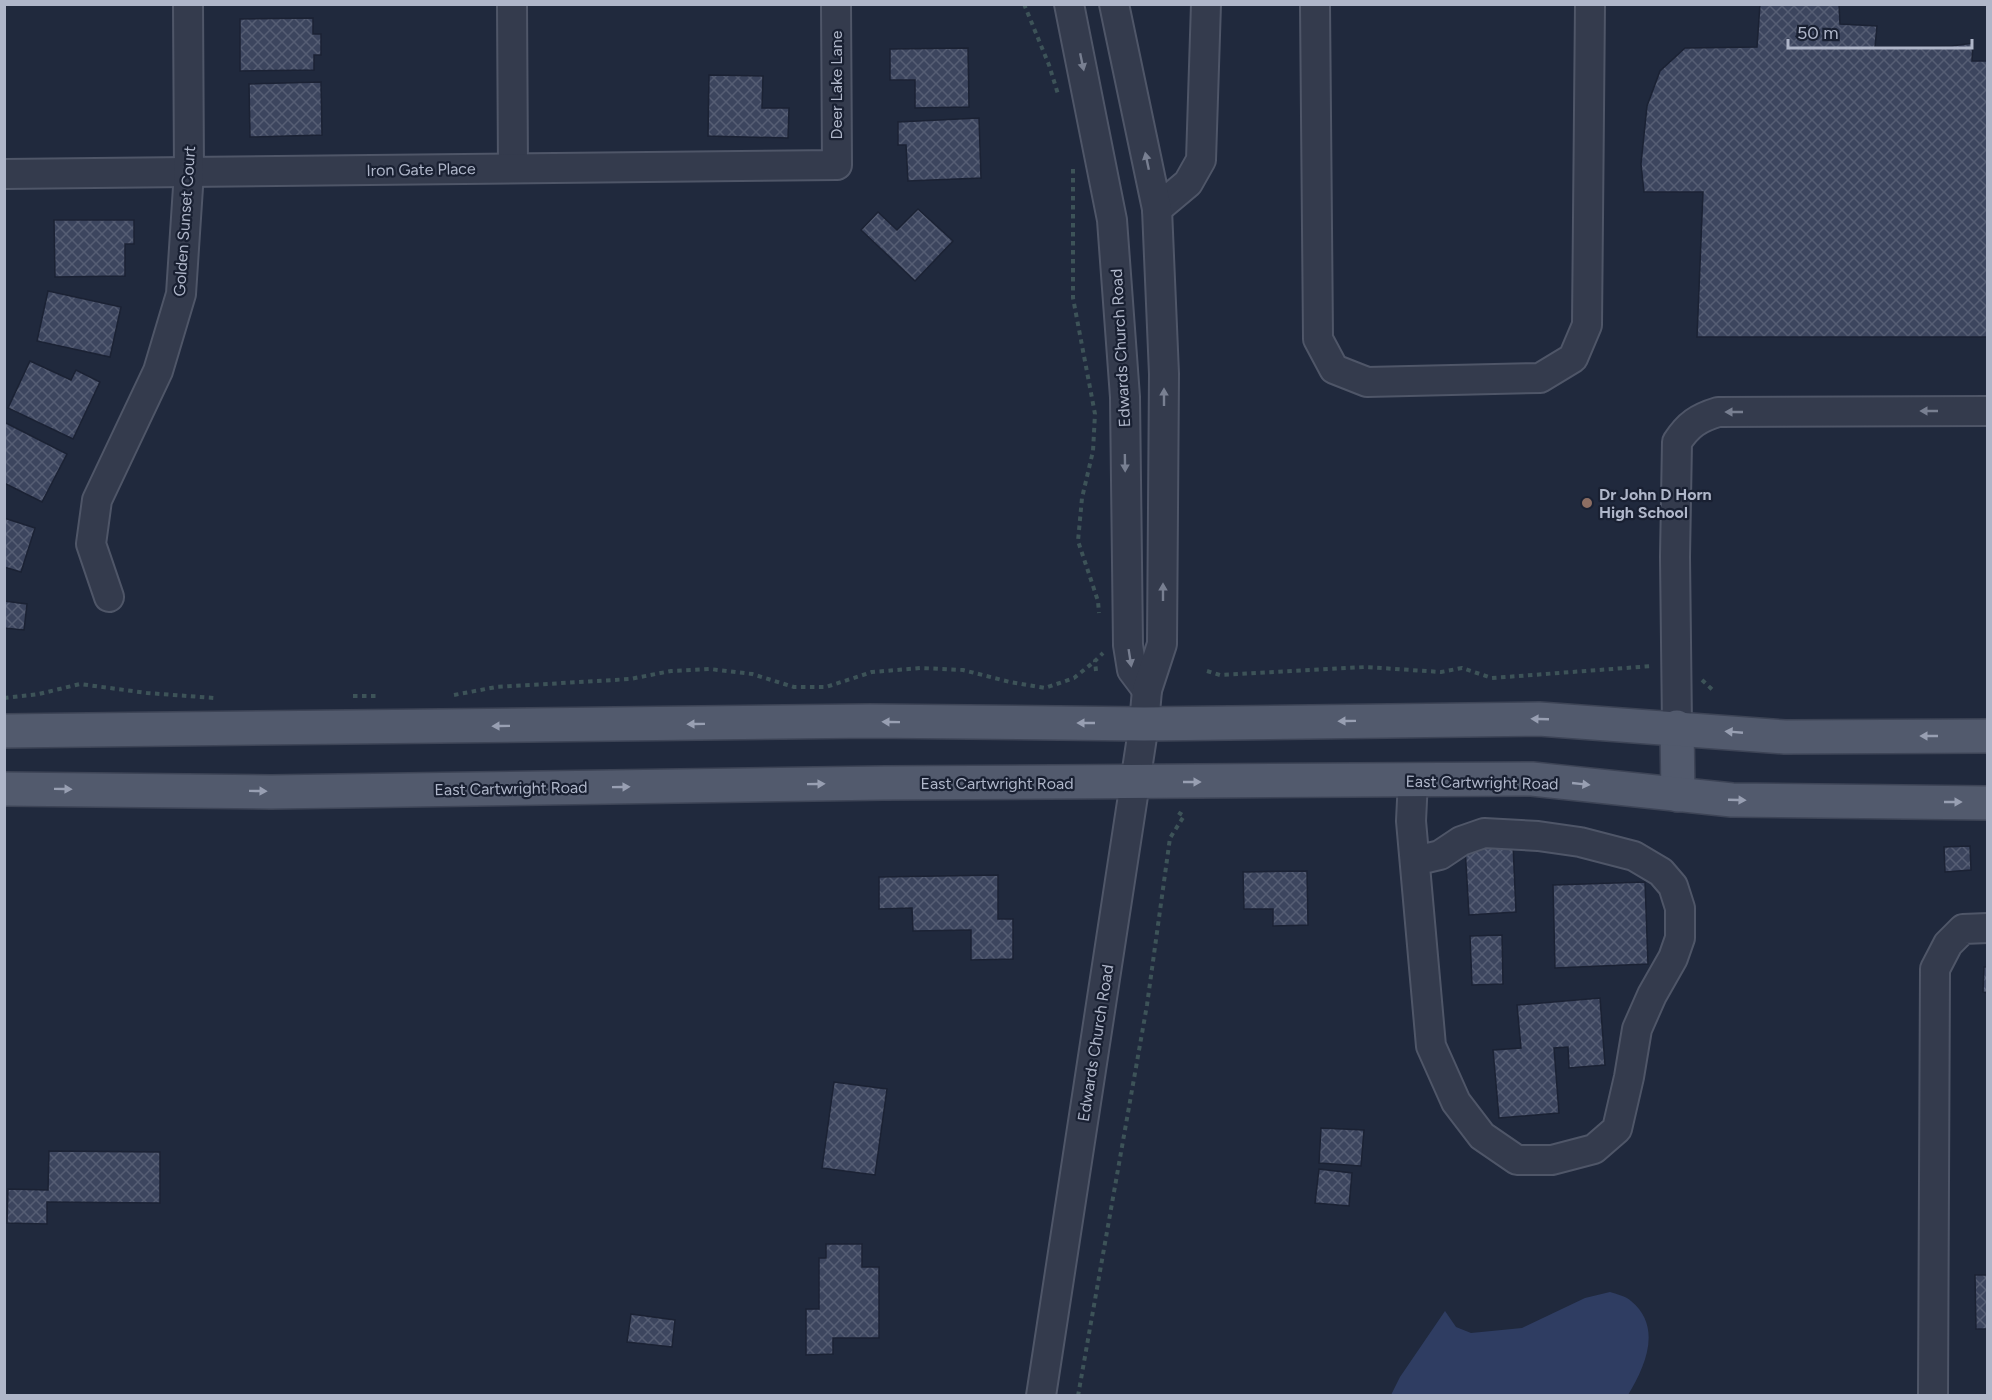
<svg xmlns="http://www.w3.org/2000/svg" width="1992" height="1400" font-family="Figtree,sans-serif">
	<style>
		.water { fill: #2f3d62 }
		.building { fill: url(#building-cross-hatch); stroke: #1b2234; stroke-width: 1.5 }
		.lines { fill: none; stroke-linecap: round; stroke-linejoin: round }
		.minor-casing { stroke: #4f5668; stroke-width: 32 }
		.major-casing { stroke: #3d4456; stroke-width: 36 }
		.path { stroke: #3d5358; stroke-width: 4; stroke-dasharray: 4.5 4.5; stroke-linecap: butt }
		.minor { stroke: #343b4d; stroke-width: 28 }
		.major { stroke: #525a6d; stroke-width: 33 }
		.oneway { fill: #787f91 }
		.oneway2 { fill: #989fb2 }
		.education-dot { fill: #8d6e63; stroke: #192032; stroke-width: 2 }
		.labels { text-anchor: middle; stroke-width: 4.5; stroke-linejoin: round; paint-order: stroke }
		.street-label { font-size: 16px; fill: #afb6c9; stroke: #192032 }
		.poi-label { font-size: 16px; font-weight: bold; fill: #afb6c9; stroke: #192032; text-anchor: start }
	</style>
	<defs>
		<pattern id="building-cross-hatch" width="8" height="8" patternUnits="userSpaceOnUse" patternTransform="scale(1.5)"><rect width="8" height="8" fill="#3c455e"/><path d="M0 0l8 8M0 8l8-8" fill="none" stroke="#565e74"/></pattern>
	</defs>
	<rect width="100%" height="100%" fill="#20293d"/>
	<path class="water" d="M 1610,1292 C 1616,1294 1626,1296 1631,1301 C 1663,1327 1645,1367 1628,1395 L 1391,1395 L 1400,1377 L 1445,1311 L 1456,1327 L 1471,1333 L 1522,1328 L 1585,1298 Z"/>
	<g class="building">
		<path d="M 1760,4 L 1839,4 L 1840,24 L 1877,26 L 1875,47 L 1952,46 L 1973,43 L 1972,61 L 1988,61 L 1988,337 L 1697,337 L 1703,192 L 1644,192 L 1641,164 L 1647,106 L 1660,71 L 1685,48 L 1757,47 Z"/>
		<path d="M 313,18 L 313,34 L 321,34 L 321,55 L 314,55 L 314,70 L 240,71 L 240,19 Z"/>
		<path d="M 968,48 L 969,107 L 915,108 L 915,80 L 890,80 L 890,49 Z"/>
		<path d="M 709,75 L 763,76 L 762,108 L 789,108 L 788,138 L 708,136 Z"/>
		<path d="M 321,82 L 322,135 L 250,137 L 249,84 Z"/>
		<path d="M 979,118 L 981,178 L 908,181 L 906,145 L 898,145 L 898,122 Z"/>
		<path d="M 918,209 L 953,241 L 915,281 L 861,230 L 878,212 L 897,230 Z"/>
		<path d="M 54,220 L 134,220 L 134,244 L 125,244 L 125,276 L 55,277 Z"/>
		<path d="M 48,291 L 121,307 L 110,357 L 37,341 Z"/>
		<path d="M 30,361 L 71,380 L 76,370 L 100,382 L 73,439 L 8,408 Z"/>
		<path d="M 4,422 L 67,454 L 42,502 L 4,483 Z"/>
		<path d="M 4,518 L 35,528 L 21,572 L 4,567 Z"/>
		<path d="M 4,601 L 27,604 L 24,630 L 4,628 Z"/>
		<path d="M 1513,844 L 1516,912 L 1469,915 L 1465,847 Z"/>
		<path d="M 1970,846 L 1971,870 L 1945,872 L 1944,847 Z"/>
		<path d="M 1307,871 L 1308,925 L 1273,926 L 1273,909 L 1244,909 L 1243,872 Z"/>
		<path d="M 998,875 L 998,919 L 1013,919 L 1013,959 L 971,960 L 971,930 L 913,931 L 912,908 L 879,909 L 879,877 Z"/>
		<path d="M 1645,882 L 1648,964 L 1555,968 L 1553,885 Z"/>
		<path d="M 1502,935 L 1503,984 L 1472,985 L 1470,936 Z"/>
		<path d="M 1984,967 L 1988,967 L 1988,993 L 1983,992 Z"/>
		<path d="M 1600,998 L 1605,1065 L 1569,1068 L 1568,1047 L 1554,1048 L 1559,1113 L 1499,1118 L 1493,1050 L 1521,1048 L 1517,1005 Z"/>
		<path d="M 834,1082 L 887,1089 L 875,1175 L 822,1168 Z"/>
		<path d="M 1321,1128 L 1364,1130 L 1361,1166 L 1319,1163 Z"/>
		<path d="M 49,1151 L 160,1152 L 160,1203 L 47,1202 L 47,1224 L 7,1223 L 8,1189 L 48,1190 Z"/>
		<path d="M 1319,1169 L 1352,1173 L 1349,1206 L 1315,1203 Z"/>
		<path d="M 826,1244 L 862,1244 L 862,1267 L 879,1267 L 879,1338 L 833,1338 L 833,1354 L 806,1355 L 806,1309 L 819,1309 L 819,1258 L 826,1258 Z"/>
		<path d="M 1975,1275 L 1988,1275 L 1988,1329 L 1976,1329 Z"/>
		<path d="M 631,1314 L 675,1320 L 672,1347 L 627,1342 Z"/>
	</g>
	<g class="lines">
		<g class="minor-casing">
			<g id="minor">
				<path d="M 512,4 L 513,168"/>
				<path d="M 1069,4 L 1112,220 L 1125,397 L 1128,645 L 1132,670 L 1147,690"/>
				<path d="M 1315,4 L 1318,339 L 1334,369 L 1367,382 L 1540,378 L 1573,358 L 1587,325 L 1590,4"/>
				<path d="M 4,174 L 837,165 L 836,4"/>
				<path d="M 1157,209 L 1188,183 L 1201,160 L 1206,4"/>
				<path d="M 109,597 L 91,544 L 97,500 L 158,371 L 181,294 L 189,172 L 188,4"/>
				<path d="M 1677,727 L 1675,557 L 1677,442 C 1688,425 1698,418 1718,412 L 1988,411"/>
				<path d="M 1413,780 L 1411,821 L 1431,1046 L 1456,1102 L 1482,1136 L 1517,1160 L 1552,1160 L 1594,1149 L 1617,1129 L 1629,1077 L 1637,1029 L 1652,995 L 1673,958 L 1680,938 L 1680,908 L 1673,886 L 1661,872 L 1634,856 L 1580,842 L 1538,836 L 1484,833 L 1461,841 L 1440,855 L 1415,861"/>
				<path d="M 1041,1396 L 1144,724 L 1147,690 L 1162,644 L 1164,374 L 1157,209 L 1114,4"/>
				<path d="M 1933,1396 L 1935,969 L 1948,944 L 1963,929 L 1988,928"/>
			</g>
		</g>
		<g class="major-casing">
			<g id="major">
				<path d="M 1677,727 L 1678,795"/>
				<path d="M 4,731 L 870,721 L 1144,724 L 1539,719 L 1785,737 L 1988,736"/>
				<path d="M 4,789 L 271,792 L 885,783 L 1532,779 L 1732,800 L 1988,803"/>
			</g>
		</g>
		<g class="path">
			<path d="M 1024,4 L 1049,65 L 1058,94"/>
			<path d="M 1073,169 L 1073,298 L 1095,414 L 1093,451 L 1082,498 L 1078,541 L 1098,601 L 1099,613"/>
			<path d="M 1096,671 L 1095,661 L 1103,653"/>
			<path d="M 1207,671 L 1220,675 L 1366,667 L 1441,672 L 1462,668 L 1492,678 L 1652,666"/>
			<path d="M 1702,680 L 1715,692"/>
			<path d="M 454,695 L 496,687 L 630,679 L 671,671 L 710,669 L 752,674 L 794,687 L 826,687 L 872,672 L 921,668 L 963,670 L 1010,682 L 1045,688 L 1074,678 L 1095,661"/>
			<path d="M 353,696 L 378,696"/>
			<path d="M 4,698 L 39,694 L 80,684 L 147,693 L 214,698"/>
			<path d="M 1078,1396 L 1147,1005 L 1170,838 L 1184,816 L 1176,811"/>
		</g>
		<use href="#minor" class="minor"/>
		<use href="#major" class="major"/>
	</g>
	<defs><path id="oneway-solid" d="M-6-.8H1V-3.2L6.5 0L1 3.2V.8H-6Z" transform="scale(1.5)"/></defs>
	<g class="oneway">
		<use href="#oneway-solid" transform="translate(1082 62) rotate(78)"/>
		<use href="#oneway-solid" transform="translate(1147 161) rotate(-102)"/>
		<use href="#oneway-solid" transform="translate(1164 397) rotate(-90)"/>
		<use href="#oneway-solid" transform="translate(1929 411) rotate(180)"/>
		<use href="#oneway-solid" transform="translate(1734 412) rotate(180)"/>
		<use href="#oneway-solid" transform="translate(1125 463) rotate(89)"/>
		<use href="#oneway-solid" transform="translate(1163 592) rotate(-90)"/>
		<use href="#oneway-solid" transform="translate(1130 658) rotate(81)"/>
	</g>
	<g class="oneway2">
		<use href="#oneway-solid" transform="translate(1540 719) rotate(-178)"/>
		<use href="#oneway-solid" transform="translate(1347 721) rotate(179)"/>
		<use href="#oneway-solid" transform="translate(891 722) rotate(-179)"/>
		<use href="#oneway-solid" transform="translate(1086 723) rotate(-180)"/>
		<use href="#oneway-solid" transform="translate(696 724) rotate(179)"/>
		<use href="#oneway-solid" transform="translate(501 726) rotate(179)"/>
		<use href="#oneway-solid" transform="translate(1734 732) rotate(-175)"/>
		<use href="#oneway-solid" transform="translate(1929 736) rotate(180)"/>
		<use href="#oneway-solid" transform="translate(1192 782)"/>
		<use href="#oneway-solid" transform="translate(816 784) rotate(-1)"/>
		<use href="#oneway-solid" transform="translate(1581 784) rotate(6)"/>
		<use href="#oneway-solid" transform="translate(621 787) rotate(-1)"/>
		<use href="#oneway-solid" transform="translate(63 789) rotate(1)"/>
		<use href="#oneway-solid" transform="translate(258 791) rotate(1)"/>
		<use href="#oneway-solid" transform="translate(1737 800) rotate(2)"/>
		<use href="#oneway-solid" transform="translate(1953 802)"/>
	</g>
	<circle class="education-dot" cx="1587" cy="503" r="6"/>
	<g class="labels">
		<g class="street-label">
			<text transform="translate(836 85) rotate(-90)" y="6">Deer Lake Lane</text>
			<text transform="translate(421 169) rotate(-1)" y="6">Iron Gate Place</text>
			<text transform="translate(184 221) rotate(-86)" y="6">Golden Sunset Court</text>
			<text transform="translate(1120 348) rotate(-93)" y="6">Edwards Church Road</text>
			<text transform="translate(1482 782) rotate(1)" y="6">East Cartwright Road</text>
			<text x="997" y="789">East Cartwright Road</text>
			<text transform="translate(511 788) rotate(-1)" y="6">East Cartwright Road</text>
			<text transform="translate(1095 1043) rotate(-81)" y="6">Edwards Church Road</text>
		</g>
		<g class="poi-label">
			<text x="1599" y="500">Dr John D Horn<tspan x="1599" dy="18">High School</tspan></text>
		</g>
	</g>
	<rect width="1992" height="1400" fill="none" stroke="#afb6c9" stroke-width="12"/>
	<path d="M1788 39v9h184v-9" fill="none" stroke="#afb6c9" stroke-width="3"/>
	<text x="1797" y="39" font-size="18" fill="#afb6c9" stroke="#192032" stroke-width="4.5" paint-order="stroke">50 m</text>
</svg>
